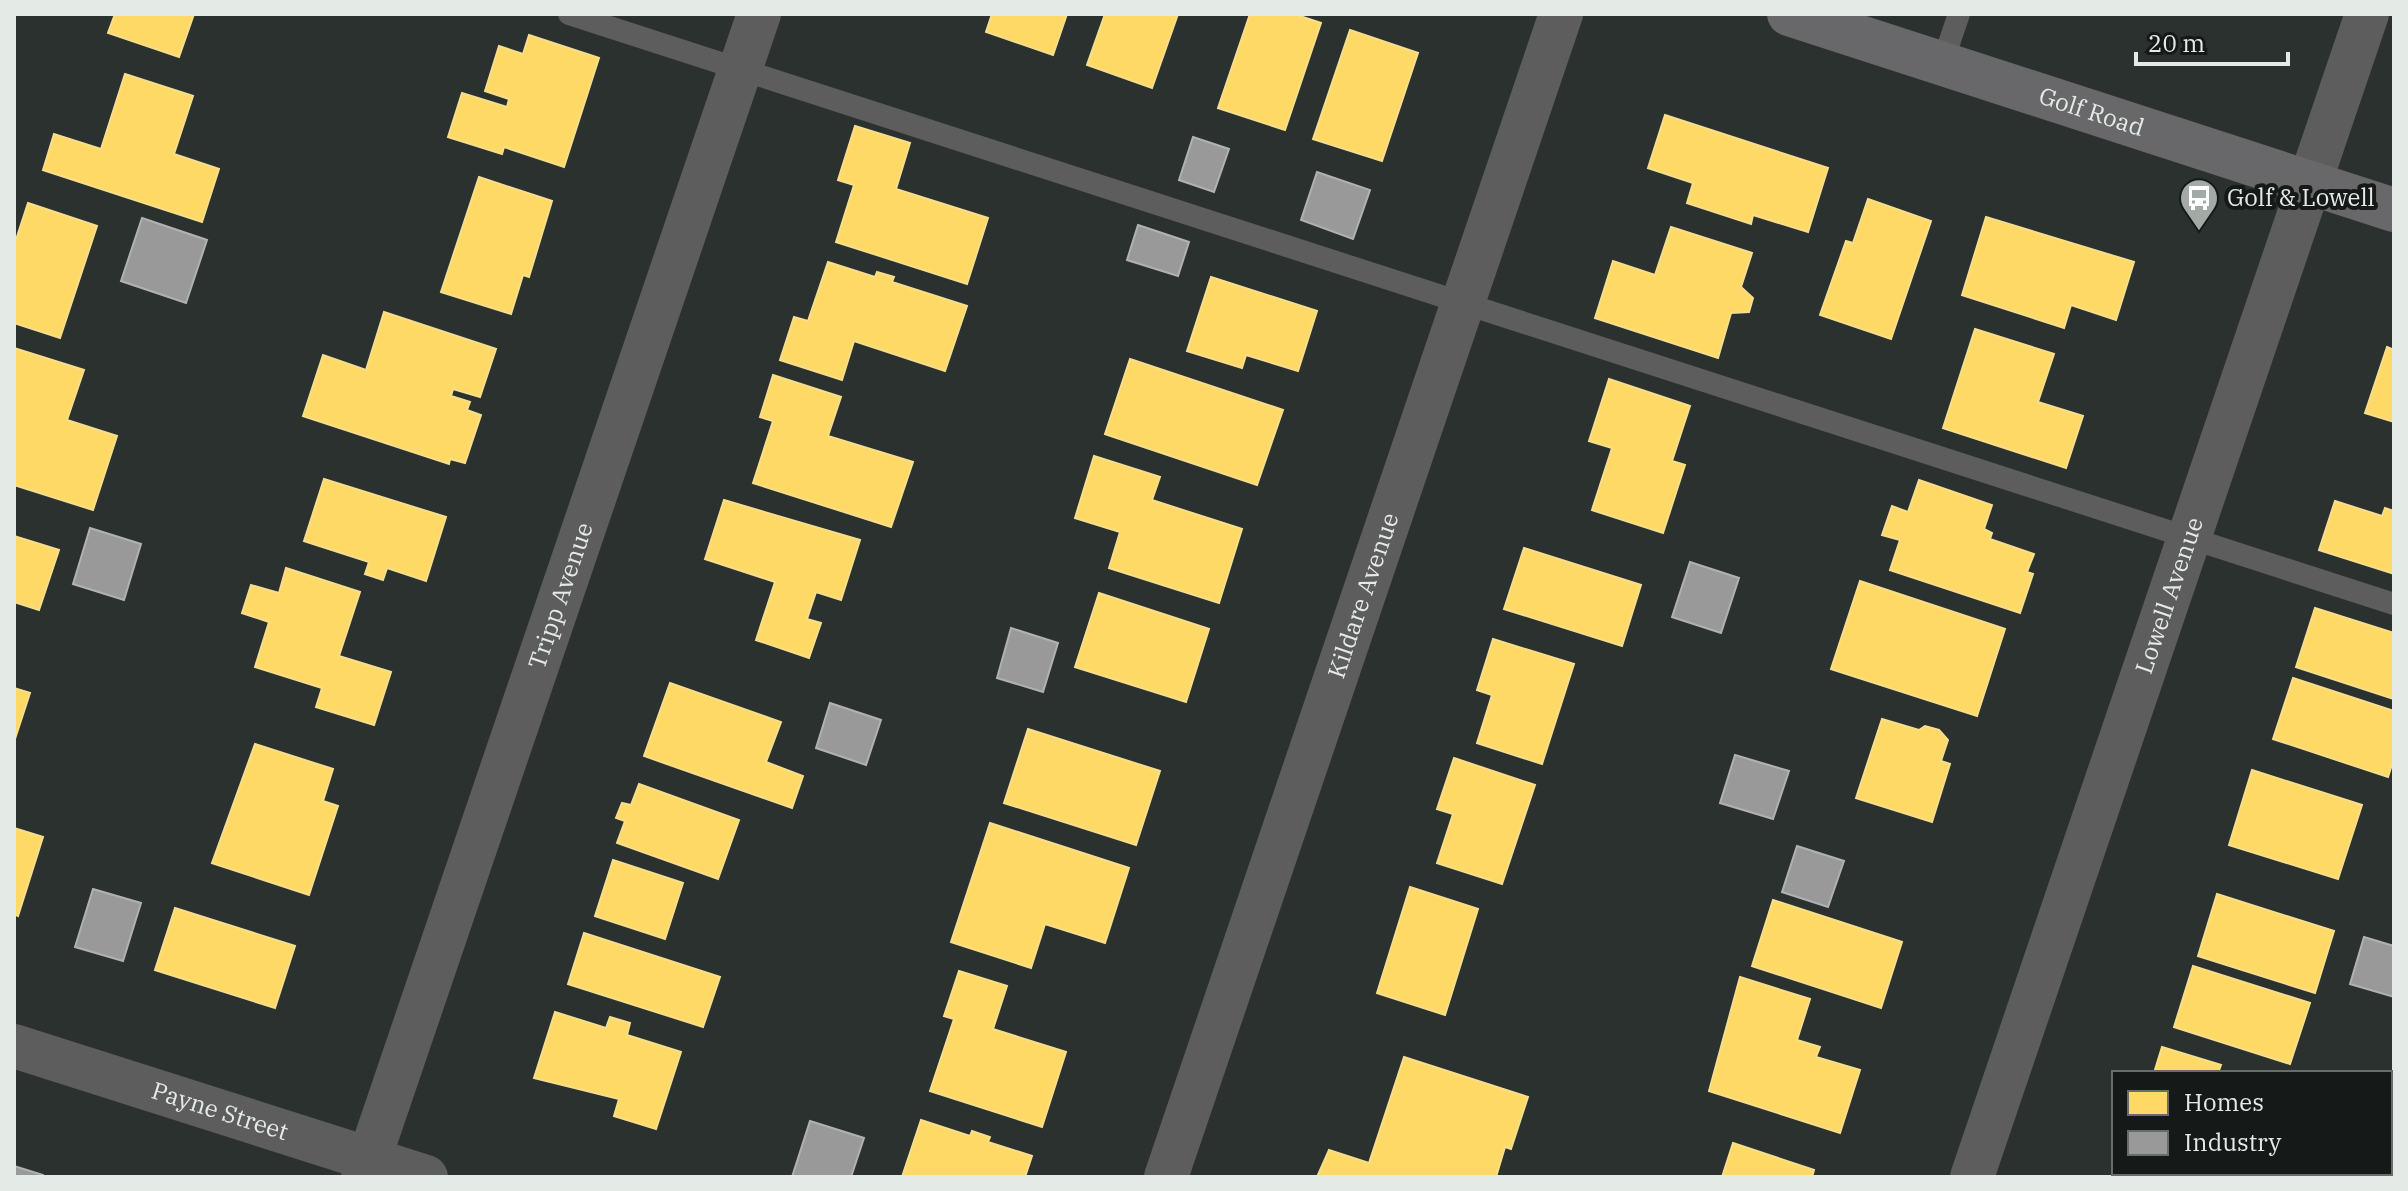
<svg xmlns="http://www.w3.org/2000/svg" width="2408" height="1191" font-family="'IBM Plex Serif',serif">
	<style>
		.homes { fill: #ffd966; stroke: #f7de8d; stroke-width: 2 }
		.industry { fill: #999; stroke: #b0b2b0; stroke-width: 2 }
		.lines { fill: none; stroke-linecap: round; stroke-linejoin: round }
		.service { stroke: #5e5d5e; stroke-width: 22 }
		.minor { stroke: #5e5d5e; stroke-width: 44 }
		.secondary { stroke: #686769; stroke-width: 44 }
		.labels { text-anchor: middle; stroke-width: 8; stroke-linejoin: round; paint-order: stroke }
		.street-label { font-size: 24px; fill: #e4ebe7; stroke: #151917 }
		.poi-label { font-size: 24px; fill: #e4ebe7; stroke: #151917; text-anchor: start }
	</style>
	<rect width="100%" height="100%" fill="#2b312e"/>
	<g class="homes">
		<path d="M 115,14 L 194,14 L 179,57 L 108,33 Z"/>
		<path d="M 992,14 L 1067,14 L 1053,55 L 986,32 Z"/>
		<path d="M 1105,14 L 1178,14 L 1152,88 L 1087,65 Z"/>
		<path d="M 1250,14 L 1294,14 L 1321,23 L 1285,130 L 1218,108 Z"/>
		<path d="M 1350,30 L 1418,53 L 1382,161 L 1313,139 Z"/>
		<path d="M 529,35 L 599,58 L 564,167 L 504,147 L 502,154 L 448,137 L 462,93 L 507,107 L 509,99 L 485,91 L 499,46 L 523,54 Z"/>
		<path d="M 125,74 L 193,96 L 174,154 L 219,169 L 202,222 L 43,170 L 54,134 L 101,149 Z"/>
		<path d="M 1665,115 L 1828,168 L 1808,232 L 1753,215 L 1751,224 L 1687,203 L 1693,183 L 1648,168 Z"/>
		<path d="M 855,126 L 910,143 L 896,189 L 988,218 L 967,284 L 836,242 L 854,185 L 838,180 Z"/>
		<path d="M 479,177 L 552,201 L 529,277 L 523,275 L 511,314 L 441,292 Z"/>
		<path d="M 1868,199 L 1931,221 L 1891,339 L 1820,315 L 1846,241 L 1853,243 Z"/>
		<path d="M 28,203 L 97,226 L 60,338 L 14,323 L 14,246 Z"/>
		<path d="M 1986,217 L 2134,262 L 2116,320 L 2071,305 L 2064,328 L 1962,295 Z"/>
		<path d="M 1671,227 L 1752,253 L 1741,287 L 1753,298 L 1749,312 L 1731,313 L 1718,358 L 1595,318 L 1613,261 L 1655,275 Z"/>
		<path d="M 828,262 L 875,277 L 877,272 L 894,277 L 892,282 L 967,306 L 945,371 L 854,341 L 842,380 L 780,360 L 794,317 L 808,321 Z"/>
		<path d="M 1211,277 L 1317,311 L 1298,371 L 1246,355 L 1242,368 L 1187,351 Z"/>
		<path d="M 384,312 L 496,349 L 480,397 L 453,389 L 451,396 L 470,402 L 467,410 L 481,415 L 465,463 L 450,459 L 449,464 L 303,416 L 323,355 L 366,370 Z"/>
		<path d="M 1975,329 L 2054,354 L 2038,402 L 2083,416 L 2066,468 L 1943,428 Z"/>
		<path d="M 2387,347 L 2394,350 L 2394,422 L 2365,413 Z"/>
		<path d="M 14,348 L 84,370 L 67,420 L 117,436 L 93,510 L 14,485 Z"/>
		<path d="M 1130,359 L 1283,410 L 1257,485 L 1105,434 Z"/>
		<path d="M 773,375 L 841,397 L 828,436 L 913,462 L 891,527 L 753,483 L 773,421 L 760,417 Z"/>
		<path d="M 1609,379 L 1690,406 L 1672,461 L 1685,465 L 1663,533 L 1592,510 L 1612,448 L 1589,441 Z"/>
		<path d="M 1094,456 L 1160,477 L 1152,500 L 1242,529 L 1219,603 L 1109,568 L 1120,532 L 1075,518 Z"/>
		<path d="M 324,479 L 446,517 L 426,581 L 387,568 L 383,580 L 365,574 L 369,562 L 304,541 Z"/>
		<path d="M 1919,480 L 1992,505 L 1984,529 L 1992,533 L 1990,539 L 2034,554 L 2027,572 L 2033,574 L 2020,613 L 1890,570 L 1900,540 L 1882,535 L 1892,506 L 1908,512 Z"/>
		<path d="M 724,500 L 860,540 L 841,600 L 816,592 L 807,619 L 821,623 L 809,658 L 756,640 L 775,582 L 705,559 Z"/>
		<path d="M 2335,501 L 2382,516 L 2385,508 L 2394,511 L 2394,574 L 2319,550 Z"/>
		<path d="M 14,536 L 59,550 L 39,610 L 14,602 Z"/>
		<path d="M 1524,548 L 1641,585 L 1622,646 L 1504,609 Z"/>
		<path d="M 286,568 L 360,592 L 339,656 L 391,672 L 374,725 L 316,707 L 322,688 L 255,667 L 269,622 L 242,613 L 251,585 L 279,593 Z"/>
		<path d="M 1860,581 L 2005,629 L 1977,716 L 1831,669 Z"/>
		<path d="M 1099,593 L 1209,629 L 1186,702 L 1075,667 Z"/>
		<path d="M 2315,608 L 2394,633 L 2394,699 L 2296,667 Z"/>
		<path d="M 1493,639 L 1574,664 L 1542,764 L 1477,743 L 1492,695 L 1477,690 Z"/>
		<path d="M 2293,678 L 2394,711 L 2394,758 L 2388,777 L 2273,739 Z"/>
		<path d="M 670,683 L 781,722 L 766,762 L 803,776 L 792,808 L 644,756 Z"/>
		<path d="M 14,688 L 30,693 L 14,742 Z"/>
		<path d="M 1882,719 L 1919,730 L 1925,726 L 1939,730 L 1948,740 L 1941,761 L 1950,764 L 1932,822 L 1856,798 Z"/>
		<path d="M 1028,729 L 1160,771 L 1136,845 L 1004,803 Z"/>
		<path d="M 255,744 L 333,769 L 323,801 L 338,806 L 309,895 L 212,863 Z"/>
		<path d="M 1454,758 L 1535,785 L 1502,884 L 1437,863 L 1453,814 L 1437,809 Z"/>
		<path d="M 2252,770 L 2362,805 L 2338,879 L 2229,845 Z"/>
		<path d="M 639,784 L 739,820 L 718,879 L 617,843 L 625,821 L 616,818 L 622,803 L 631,805 Z"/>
		<path d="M 990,823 L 1129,868 L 1105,943 L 1045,924 L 1031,968 L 951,942 Z"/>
		<path d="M 14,828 L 43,837 L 18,916 L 14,914 Z"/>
		<path d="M 613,860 L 683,883 L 665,939 L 595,916 Z"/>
		<path d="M 1410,887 L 1478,909 L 1445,1015 L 1377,993 Z"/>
		<path d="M 2217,894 L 2334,931 L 2315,993 L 2198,956 Z"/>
		<path d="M 1773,900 L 1902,942 L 1881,1008 L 1752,966 Z"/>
		<path d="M 175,908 L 295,946 L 275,1008 L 155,970 Z"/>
		<path d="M 584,933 L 720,977 L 703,1027 L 568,984 Z"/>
		<path d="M 2193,966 L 2310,1003 L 2290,1064 L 2174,1027 Z"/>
		<path d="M 959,971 L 1007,986 L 993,1029 L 1066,1052 L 1042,1127 L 930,1091 L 954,1019 L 944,1016 Z"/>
		<path d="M 1740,977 L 1810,999 L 1797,1040 L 1820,1047 L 1816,1057 L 1860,1070 L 1840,1133 L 1709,1091 Z"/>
		<path d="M 555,1012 L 606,1028 L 610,1017 L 630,1023 L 627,1035 L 681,1052 L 656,1129 L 614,1116 L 619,1099 L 534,1078 Z"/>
		<path d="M 2162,1047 L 2221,1065 L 2218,1073 L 2154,1073 Z"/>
		<path d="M 1404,1057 L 1528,1097 L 1511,1149 L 1505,1147 L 1496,1177 L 1317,1177 L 1329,1150 L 1369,1163 Z"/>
		<path d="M 921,1120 L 970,1136 L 972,1131 L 990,1137 L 988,1142 L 1032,1156 L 1025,1177 L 902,1177 Z"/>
		<path d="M 1733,1143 L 1814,1170 L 1812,1177 L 1722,1177 Z"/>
	</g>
	<g class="industry">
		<path d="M 1193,137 L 1229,149 L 1214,192 L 1179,180 Z"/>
		<path d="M 1317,172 L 1370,190 L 1353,239 L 1301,220 Z"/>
		<path d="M 142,218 L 207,240 L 186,303 L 121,281 Z"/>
		<path d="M 1138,225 L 1189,242 L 1178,276 L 1127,260 Z"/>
		<path d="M 90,528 L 141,544 L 124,600 L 73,584 Z"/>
		<path d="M 1690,562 L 1739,578 L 1721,633 L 1672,617 Z"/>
		<path d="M 1011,628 L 1058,643 L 1043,692 L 997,678 Z"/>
		<path d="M 830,703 L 881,720 L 866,765 L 816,748 Z"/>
		<path d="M 1735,755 L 1789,771 L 1773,819 L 1720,803 Z"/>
		<path d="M 1797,846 L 1844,861 L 1828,907 L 1782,892 Z"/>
		<path d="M 93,889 L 141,903 L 123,961 L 75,947 Z"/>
		<path d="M 2364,937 L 2394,946 L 2394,997 L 2350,984 Z"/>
		<path d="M 810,1121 L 864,1138 L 851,1177 L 792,1177 Z"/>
		<path d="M 14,1166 L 43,1175 L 43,1177 L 14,1177 Z"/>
	</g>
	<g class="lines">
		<g class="service">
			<path d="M 569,14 L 2394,604"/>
			<path d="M 1942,64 L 1959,14"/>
			<path d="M 2390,1121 L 2394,1109"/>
			<path d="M 2371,1177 L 2372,1173"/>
		</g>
		<g class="minor">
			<path id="s1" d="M 14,1046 L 426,1177"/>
			<path id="s2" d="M 363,1177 L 759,14"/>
			<path id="s3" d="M 1166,1177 L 1561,14"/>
			<path id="s4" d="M 1972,1177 L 2367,14"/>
		</g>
		<path class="secondary" id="s5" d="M 1789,14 L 2394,210"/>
	</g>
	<defs>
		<g id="bus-pin" transform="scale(2)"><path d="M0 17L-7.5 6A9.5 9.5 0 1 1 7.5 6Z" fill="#a3aaa6" stroke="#151917"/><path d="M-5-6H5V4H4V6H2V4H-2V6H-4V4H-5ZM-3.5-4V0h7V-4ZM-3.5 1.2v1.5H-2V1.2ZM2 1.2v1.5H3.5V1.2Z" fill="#fff"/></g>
	</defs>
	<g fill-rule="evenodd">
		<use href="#bus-pin" x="2199" y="198"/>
	</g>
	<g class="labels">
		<g class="street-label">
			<text dy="8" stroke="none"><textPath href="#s5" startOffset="318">Golf Road</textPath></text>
			<text dy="8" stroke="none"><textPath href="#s2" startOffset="614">Tripp Avenue</textPath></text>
			<text dy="8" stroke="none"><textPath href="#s3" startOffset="614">Kildare Avenue</textPath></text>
			<text dy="8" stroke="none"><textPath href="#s4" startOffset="614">Lowell Avenue</textPath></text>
			<text dy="8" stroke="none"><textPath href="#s1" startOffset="216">Payne Street</textPath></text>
		</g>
		<g class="poi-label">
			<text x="2227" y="206">Golf &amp; Lowell</text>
		</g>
	</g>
	<rect width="2408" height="1191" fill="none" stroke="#e4ebe7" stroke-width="32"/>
	<rect x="2112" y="1071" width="280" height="104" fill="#151917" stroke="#686d6a" stroke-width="2"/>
	<rect x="2128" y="1091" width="40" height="24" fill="#ffd966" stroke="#686d6a" stroke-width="2"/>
	<text x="2184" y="1111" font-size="24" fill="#e4ebe7">Homes</text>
	<rect x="2128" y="1131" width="40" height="24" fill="#999999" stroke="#686d6a" stroke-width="2"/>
	<text x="2184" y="1151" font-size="24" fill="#e4ebe7">Industry</text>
	<path d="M2136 52v12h152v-12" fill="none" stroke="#e4ebe7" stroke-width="4"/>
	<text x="2148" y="52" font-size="24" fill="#e4ebe7" stroke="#151917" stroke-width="6" paint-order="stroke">20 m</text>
</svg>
